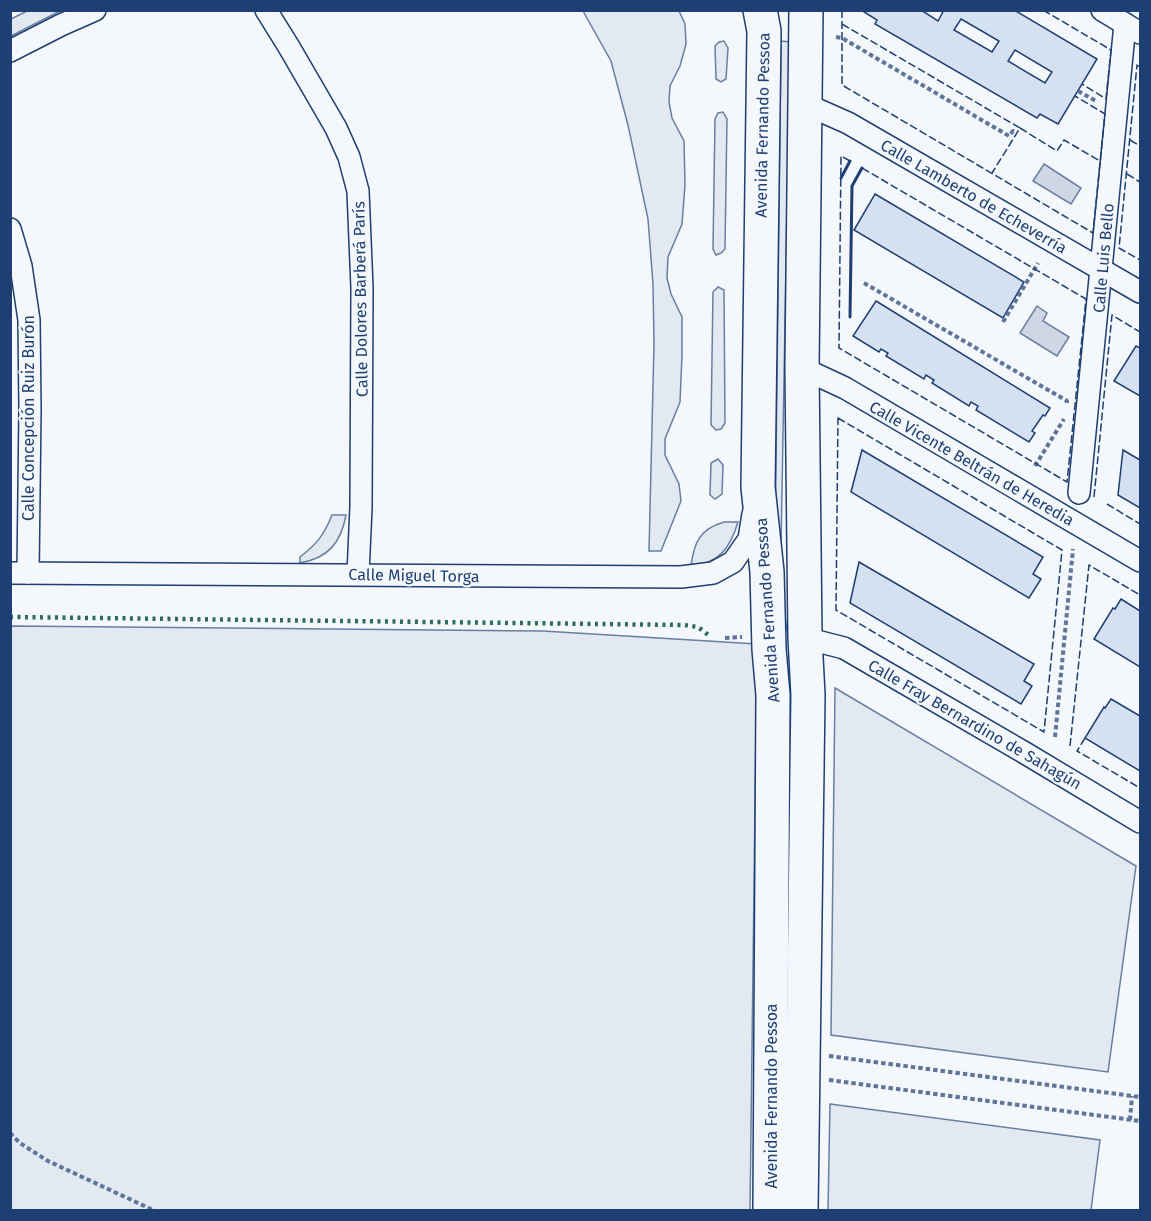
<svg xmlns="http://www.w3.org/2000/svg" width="1151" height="1221" font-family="'Fira Sans',sans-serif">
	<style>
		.green { fill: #e3e9f0; stroke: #687fa3; stroke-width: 1.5 }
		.water { fill: #cfd7e4; stroke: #687fa3; stroke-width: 1.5 }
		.building { fill: #d5e0f0; stroke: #1d3f73; stroke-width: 1.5; fill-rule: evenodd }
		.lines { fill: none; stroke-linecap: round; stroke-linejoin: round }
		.street-casing { stroke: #1d3f73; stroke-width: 24 }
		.primary-casing { stroke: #1d3f73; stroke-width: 36 }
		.path { stroke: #5e769c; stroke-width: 4; stroke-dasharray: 4.5 3; stroke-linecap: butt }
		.street { stroke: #f4f7fb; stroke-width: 21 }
		.primary { stroke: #f4f7fb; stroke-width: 33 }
		.hedge { stroke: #2c6c60; stroke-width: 4.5; stroke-dasharray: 3 4.5; stroke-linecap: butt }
		.fence { stroke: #1d3f73; stroke-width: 1.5; stroke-dasharray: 8 3; stroke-linecap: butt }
		.wall { stroke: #1d3f73; stroke-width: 3 }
		.labels { text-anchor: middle; stroke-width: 4.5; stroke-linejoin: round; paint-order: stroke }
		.street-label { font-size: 16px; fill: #1d3f73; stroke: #f4f7fb }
	</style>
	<rect width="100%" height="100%" fill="#f4f7fb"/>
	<g class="green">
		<path d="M 27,11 L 27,10 L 60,11 L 11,36 L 11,19 Z"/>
		<path d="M 583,11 L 679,11 L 685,24 L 686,44 L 680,66 L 670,86 L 669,102 L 672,118 L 684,141 L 685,185 L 682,224 L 668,257 L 667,278 L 671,294 L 682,317 L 682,355 L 680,402 L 665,439 L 665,455 L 679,484 L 681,501 L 661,551 L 649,551 L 654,344 L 653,284 L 648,219 L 628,125 L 611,61 Z"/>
		<path d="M 724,41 L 728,48 L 726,79 L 721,82 L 716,79 L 715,46 L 719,42 Z"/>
		<path d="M 781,41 L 790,42 L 781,547 L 782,597 L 787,630 L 780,631 L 775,549 Z"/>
		<path d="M 723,112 L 727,119 L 725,249 L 721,253 L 716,255 L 713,249 L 715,119 L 718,113 Z"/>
		<path d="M 718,287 L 724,290 L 725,423 L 721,429 L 716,430 L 711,425 L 713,292 Z"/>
		<path d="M 718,459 L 723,465 L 722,494 L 715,499 L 710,495 L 711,463 Z"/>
		<path d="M 332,515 L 346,515 C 341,543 328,558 300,563 L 300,557 C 317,544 324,535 332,515 Z"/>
		<path d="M 724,522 L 738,522 C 730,548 720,563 691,566 C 694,542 700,529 724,522 Z"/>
		<path d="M 11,626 L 543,631 L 757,644 L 750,1210 L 11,1210 Z"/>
		<path d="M 835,688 L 1136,866 L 1108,1072 L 831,1035 Z"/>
		<path d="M 830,1104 L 1100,1140 L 1091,1210 L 828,1210 Z"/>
	</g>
	<g class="water">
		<path d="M 1044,164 L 1081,188 L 1071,204 L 1033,181 Z"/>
		<path d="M 1037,306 L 1047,313 L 1043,321 L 1069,337 L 1057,356 L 1020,333 Z"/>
	</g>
	<g class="building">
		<path d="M 861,10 L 921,10 L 938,21 L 944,10 L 1014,10 L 1097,59 L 1058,124 L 1040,114 L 1037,118 L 875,24 L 877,20 ZM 961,19 L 999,41 L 992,52 L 954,30 ZM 1015,50 L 1052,72 L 1045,83 L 1008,61 Z"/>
		<path d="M 875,194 L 1024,282 L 1003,318 L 854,230 Z"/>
		<path d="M 876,301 L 1050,408 L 1045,416 L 1043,415 L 1032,431 L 1035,433 L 1029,442 L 976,410 L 978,406 L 971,402 L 969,406 L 932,383 L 934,380 L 926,375 L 924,379 L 886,356 L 888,353 L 881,349 L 879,352 L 853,336 Z"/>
		<path d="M 1136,346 L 1140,348 L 1140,396 L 1114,381 Z"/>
		<path d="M 862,450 L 1043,557 L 1033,574 L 1041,579 L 1029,598 L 851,492 Z"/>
		<path d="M 1123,450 L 1140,460 L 1140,508 L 1118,495 Z"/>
		<path d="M 859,562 L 1034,664 L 1024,681 L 1032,686 L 1021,704 L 850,603 Z"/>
		<path d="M 1121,599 L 1140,611 L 1140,667 L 1094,639 L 1113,608 L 1115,609 Z"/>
		<path d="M 1111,699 L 1140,716 L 1140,771 L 1085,738 L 1104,707 L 1105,708 Z"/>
	</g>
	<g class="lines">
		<g class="street-casing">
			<g id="street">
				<path d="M 266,10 L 289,47 L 336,128 L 349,157 L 358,191 L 362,288 L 361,507 L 358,574"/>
				<path d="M 1102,10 L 1140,33"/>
				<path d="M 10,51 L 61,25 L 95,10"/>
				<path d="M 805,104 L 848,123 L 1140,292"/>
				<path d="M 10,229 L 21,266 L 29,320 L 30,409 L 28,573"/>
				<path d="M 802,368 L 845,388 L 1140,561"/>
				<path d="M 1079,493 L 1125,24"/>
				<path d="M 10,573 L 681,577 L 713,573 L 733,562 L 749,539 L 753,514"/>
				<path d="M 805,638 L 844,648 L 1025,753 L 1140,822"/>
			</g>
		</g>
		<g class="primary-casing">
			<g id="primary">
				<path d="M 760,10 L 764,31 L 758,487 L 767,572 L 769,649 L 773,695 L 770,1210"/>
				<path d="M 801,1210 L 808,695 L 805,638 L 802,368 L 806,10"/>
			</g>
		</g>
		<g class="path">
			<path d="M 1018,12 L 1019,10"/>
			<path d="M 836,37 L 842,38 L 1009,136 L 1013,131 L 1016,133"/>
			<path d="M 1078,91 L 1096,101"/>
			<path d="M 864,283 L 1067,401 L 1067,403"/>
			<path d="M 1003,322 L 1038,263"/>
			<path d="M 1035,466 L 1064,419"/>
			<path d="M 725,638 L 742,637"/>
			<path d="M 1055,737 L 1073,549"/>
			<path d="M 829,1056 L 1140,1097"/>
			<path d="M 829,1080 L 1140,1121"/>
			<path d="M 1130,1120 L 1132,1096"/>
			<path d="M 10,1133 L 20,1143 L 48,1161 L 153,1210"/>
		</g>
		<use href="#street" class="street"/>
		<use href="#primary" class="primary"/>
		<path class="hedge" d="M 10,617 L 684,625 L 698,627 L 711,637"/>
		<g class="fence">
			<path d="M 842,10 L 842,85 L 1093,233 L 1105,114 L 1075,96"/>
			<path d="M 1043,10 L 1111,50 L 1106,99 L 1082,84"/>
			<path d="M 842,24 L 1020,128 L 992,173"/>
			<path d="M 1140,67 L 1137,65 L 1119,248 L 1140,260"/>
			<path d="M 1020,128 L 1057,151 L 1064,140 L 1100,161"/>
			<path d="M 1130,140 L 1140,146"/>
			<path d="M 850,161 L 841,156 L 839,348 L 1067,482 L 1086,299 L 862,168"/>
			<path d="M 1127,174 L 1140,182"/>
			<path d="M 838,418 L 1062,550 L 1044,732 L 836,610 Z"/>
			<path d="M 1094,497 L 1112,315 L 1140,332"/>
			<path d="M 1107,504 L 1140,524"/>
			<path d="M 1085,738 L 1077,751 L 1140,788"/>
			<path d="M 1070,746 L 1089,565 L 1140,595"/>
		</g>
		<g class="wall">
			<path d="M 841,178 L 850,161"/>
			<path d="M 850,317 L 852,186 L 862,168"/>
		</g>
	</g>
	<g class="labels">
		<g class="street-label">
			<text transform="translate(762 125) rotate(-89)" y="6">Avenida Fernando Pessoa</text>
			<text transform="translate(974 196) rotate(30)" y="6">Calle Lamberto de Echeverría</text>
			<text transform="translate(1103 258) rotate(-85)" y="6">Calle Luis Bello</text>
			<text transform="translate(360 299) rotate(-91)" y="6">Calle Dolores Barberá París</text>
			<text transform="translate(28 418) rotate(-90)" y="6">Calle Concepción Ruiz Burón</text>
			<text transform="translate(972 463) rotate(30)" y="6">Calle Vicente Beltrán de Heredia</text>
			<text transform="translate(414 575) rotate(1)" y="6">Calle Miguel Torga</text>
			<text transform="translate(767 610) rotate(-94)" y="6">Avenida Fernando Pessoa</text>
			<text transform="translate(975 724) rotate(30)" y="6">Calle Fray Bernardino de Sahagún</text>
			<text transform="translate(771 1096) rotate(-90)" y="6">Avenida Fernando Pessoa</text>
		</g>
	</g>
	<rect width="1151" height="1221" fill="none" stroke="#1d3f73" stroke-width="24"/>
</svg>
